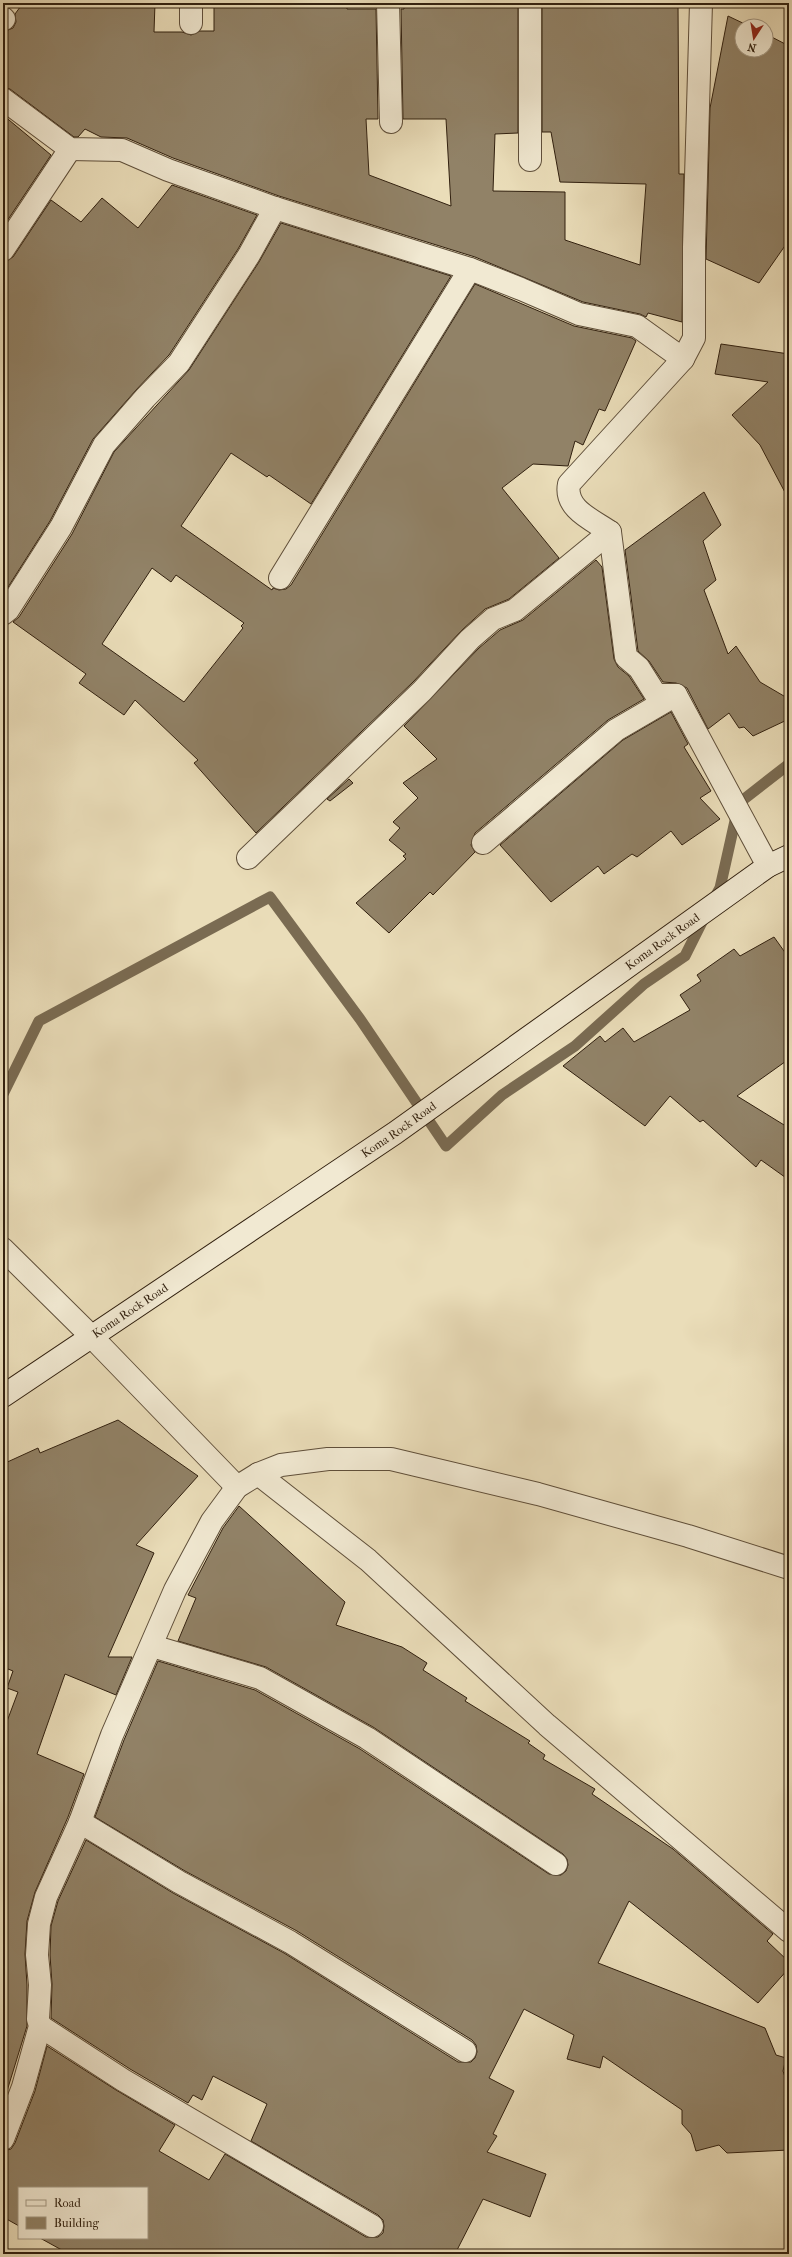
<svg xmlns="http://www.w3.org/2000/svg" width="792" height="2257" font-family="'IM FELL French Canon',serif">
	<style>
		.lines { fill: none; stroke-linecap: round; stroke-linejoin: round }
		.stream { stroke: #7a6b52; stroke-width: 11 }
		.building { fill: #918267; stroke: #31200f; fill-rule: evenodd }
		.minor-casing { stroke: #5f4f3a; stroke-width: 24 }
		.secondary-casing { stroke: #31200f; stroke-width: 24 }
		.minor { stroke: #f1e9d2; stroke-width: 22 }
		.secondary { stroke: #f1e9d2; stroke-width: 22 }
		.labels { text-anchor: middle; stroke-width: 3; stroke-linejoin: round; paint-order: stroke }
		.street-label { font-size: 12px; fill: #31200f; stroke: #f1e9d2 }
	</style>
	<rect width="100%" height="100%" fill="#eaddb9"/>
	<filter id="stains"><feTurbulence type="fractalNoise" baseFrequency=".005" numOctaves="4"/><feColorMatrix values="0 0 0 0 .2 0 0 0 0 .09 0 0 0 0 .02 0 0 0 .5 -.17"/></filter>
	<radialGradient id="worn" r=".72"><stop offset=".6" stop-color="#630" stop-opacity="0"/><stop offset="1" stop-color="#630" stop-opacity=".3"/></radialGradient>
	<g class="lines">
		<g class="stream">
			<path d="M 714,899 L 720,888 L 739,803 L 789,764"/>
			<path d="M 3,1094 L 39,1021 L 270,897 L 360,1019 L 446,1146 L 502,1095 L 575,1046 L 644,984 L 685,956 L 705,916"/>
		</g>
	</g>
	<g class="building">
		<path d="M 23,3 L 155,3 L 154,32 L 182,32 L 191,35 L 200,31 L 214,31 L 214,3 L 347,3 L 347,9 L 376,9 L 378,119 L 366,119 L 369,175 L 451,206 L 446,119 L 403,119 L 401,9 L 404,9 L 404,3 L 518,3 L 518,133 L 495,134 L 493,191 L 565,192 L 565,240 L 640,265 L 646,184 L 560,182 L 551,132 L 542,132 L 542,3 L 678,3 L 679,174 L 684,174 L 682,322 L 648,313 L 646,317 L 640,314 L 583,302 L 475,257 L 279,196 L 173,158 L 127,138 L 101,137 L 85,129 L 78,137 L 74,137 L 10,89 L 3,87 L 3,32 L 13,28 L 16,22 L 15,14 Z"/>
		<path d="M 728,16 L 749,26 L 742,26 L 742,50 L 766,50 L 766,34 L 789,46 L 789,240 L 759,283 L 706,259 L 710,108 Z"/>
		<path d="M 3,115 L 51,155 L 3,227 Z"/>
		<path d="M 172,185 L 257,215 L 238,249 L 169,355 L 136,390 L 93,439 L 50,521 L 3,595 L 3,262 L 13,257 L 51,200 L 81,222 L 102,198 L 138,228 Z"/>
		<path d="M 281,223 L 451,276 L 311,504 L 269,475 L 267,477 L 231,453 L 181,526 L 272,590 L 273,588 L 279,590 L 286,589 L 291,585 L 475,284 L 574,326 L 632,338 L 636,341 L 605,411 L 599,409 L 583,445 L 575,441 L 568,466 L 533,464 L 502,488 L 559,558 L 509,599 L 485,609 L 462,630 L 413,682 L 256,833 L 194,763 L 198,760 L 135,700 L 124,715 L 79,683 L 86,674 L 13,622 L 19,617 L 72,534 L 114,452 L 189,370 L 259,262 ZM 152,568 L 171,582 L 176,575 L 244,623 L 241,626 L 243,628 L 184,702 L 102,644 Z"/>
		<path d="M 721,344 L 789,354 L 789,500 L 760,445 L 732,415 L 768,382 L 715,374 Z"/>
		<path d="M 704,492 L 721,525 L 703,541 L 716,580 L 704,590 L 728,654 L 736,646 L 760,682 L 789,699 L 789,719 L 753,736 L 744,727 L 739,728 L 729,713 L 708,729 L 687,688 L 676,683 L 663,682 L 649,661 L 638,651 L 625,550 Z"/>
		<path d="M 596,560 L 602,567 L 614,659 L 618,667 L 629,676 L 644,699 L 608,720 L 475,833 L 471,845 L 475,852 L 433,895 L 430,892 L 389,933 L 356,903 L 406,859 L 403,856 L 406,854 L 389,840 L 400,828 L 393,822 L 418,798 L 403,783 L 437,759 L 404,726 L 479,648 L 500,630 L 523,620 Z"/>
		<path d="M 671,712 L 688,744 L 684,747 L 711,791 L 700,798 L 720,819 L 682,845 L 671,831 L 637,857 L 632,854 L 604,874 L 598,866 L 551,902 L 500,845 L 623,740 Z"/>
		<path d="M 349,779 L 353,783 L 330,801 L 327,799 Z"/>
		<path d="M 774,937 L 789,958 L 789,1059 L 737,1096 L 789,1128 L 789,1180 L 761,1160 L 756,1167 L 703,1120 L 700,1122 L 670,1096 L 645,1126 L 563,1066 L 600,1036 L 605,1042 L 623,1028 L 634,1042 L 690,1010 L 680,995 L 701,981 L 697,975 L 734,949 L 740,956 Z"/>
		<path d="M 118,1420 L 198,1476 L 136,1545 L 154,1553 L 108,1657 L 132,1657 L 116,1695 L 65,1674 L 37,1754 L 84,1774 L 68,1817 L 35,1892 L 27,1921 L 25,1954 L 27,1985 L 27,2026 L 3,2104 L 3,1732 L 18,1692 L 7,1688 L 13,1671 L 3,1667 L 3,1464 L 38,1448 L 40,1453 Z"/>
		<path d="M 239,1506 L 345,1602 L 336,1625 L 402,1647 L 427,1663 L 423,1670 L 467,1698 L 465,1701 L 530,1741 L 528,1743 L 545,1755 L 543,1759 L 595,1789 L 592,1794 L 673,1849 L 773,1934 L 767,1941 L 789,1962 L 789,1968 L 758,2003 L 629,1901 L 598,1963 L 765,2028 L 776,2055 L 786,2058 L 783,2071 L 789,2089 L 789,2150 L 727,2153 L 719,2145 L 696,2151 L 691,2134 L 682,2124 L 682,2110 L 603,2056 L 600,2068 L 567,2059 L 574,2035 L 524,2009 L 489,2078 L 514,2091 L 493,2134 L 497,2136 L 487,2152 L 546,2174 L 530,2217 L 483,2199 L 455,2254 L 69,2254 L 40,2238 L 147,2238 L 147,2188 L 19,2188 L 19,2226 L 3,2217 L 3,2151 L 11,2149 L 15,2143 L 35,2091 L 47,2046 L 116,2090 L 175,2125 L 159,2151 L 209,2180 L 225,2154 L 366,2237 L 378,2237 L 383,2233 L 384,2226 L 383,2220 L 378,2215 L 251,2141 L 267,2104 L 213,2076 L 202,2100 L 193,2095 L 188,2103 L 130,2069 L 51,2018 L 52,1984 L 50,1955 L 51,1926 L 58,1901 L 86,1840 L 173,1893 L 284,1953 L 458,2062 L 471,2062 L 475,2058 L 477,2052 L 476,2045 L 472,2040 L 297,1931 L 185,1871 L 95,1817 L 124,1740 L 158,1661 L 255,1690 L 360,1749 L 549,1874 L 561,1875 L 566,1871 L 568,1865 L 567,1859 L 563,1854 L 373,1727 L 266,1667 L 178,1641 L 196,1598 L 188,1595 L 223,1528 Z"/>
	</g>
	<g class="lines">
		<g class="minor-casing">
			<g id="minor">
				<path d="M 388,3 L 391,122"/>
				<path d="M 701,3 L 694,247 L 694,338 L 683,359 L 569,484 C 564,509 593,520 610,532 L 626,657 L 639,668 L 656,695 L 676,695 L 768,866"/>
				<path d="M 3,18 L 4,19"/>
				<path d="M 191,23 L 191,3"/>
				<path d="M 3,99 L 70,149 L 122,150 L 168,170 L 275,208 L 470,269 L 521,289 L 579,314 L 637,326 L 683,359"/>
				<path d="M 530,160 L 530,3"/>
				<path d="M 3,250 L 70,149"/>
				<path d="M 280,578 L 470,269"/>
				<path d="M 3,614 L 8,610 L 61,527 L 104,445 L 145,398 L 179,363 L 249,255 L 275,208"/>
				<path d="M 483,843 L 616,730 L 676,695"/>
				<path d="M 248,858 L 422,691 L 470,639 L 493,619 L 515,610 L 610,532"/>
				<path d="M 3,1249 L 91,1336 L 237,1487"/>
				<path d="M 258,1474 L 368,1560 L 547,1725 L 789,1931"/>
				<path d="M 152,1646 L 260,1678 L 367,1738 L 556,1864"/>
				<path d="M 80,1822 L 179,1882 L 290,1942 L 465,2051"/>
				<path d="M 40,2026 L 123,2080 L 372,2226"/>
				<path d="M 3,2139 L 23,2087 L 40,2026 L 38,2019 L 40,1985 L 37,1955 L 39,1924 L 46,1897 L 80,1822 L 112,1735 L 175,1590 L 212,1521 L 237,1487 L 258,1474 L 281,1465 L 328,1459 L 391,1459 L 538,1494 L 688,1536 L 789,1568"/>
			</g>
		</g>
		<g class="secondary-casing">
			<g id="secondary">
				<path id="s1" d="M 3,1396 L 395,1133 L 768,866 L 789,856"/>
			</g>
		</g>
		<use href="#minor" class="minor"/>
		<use href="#secondary" class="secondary"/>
	</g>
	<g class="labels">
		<g class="street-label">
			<text dy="4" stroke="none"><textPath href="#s1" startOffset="801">Koma Rock Road</textPath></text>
			<text dy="4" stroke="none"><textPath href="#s1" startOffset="477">Koma Rock Road</textPath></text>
			<text dy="4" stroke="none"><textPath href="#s1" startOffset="153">Koma Rock Road</textPath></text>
		</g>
	</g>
	<rect width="792" height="2257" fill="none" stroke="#eaddb9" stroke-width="16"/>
	<rect x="4" y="4" width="784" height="2249" fill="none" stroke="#31200f" stroke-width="2"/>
	<rect x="8" y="8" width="776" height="2241" fill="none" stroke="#31200f"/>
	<rect x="18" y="2187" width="130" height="52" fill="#f1e9d2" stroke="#a49984"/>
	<rect x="26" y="2200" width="20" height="6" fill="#f1e9d2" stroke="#a49984"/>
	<text x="54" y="2207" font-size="12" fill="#31200f">Road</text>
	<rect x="26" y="2217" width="20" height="12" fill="#918267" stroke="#a49984"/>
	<text x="54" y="2227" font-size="12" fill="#31200f">Building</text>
	<g transform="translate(754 38) rotate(192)"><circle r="19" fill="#f1e9d2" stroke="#a49984"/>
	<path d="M0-3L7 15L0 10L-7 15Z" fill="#8f2418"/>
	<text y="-6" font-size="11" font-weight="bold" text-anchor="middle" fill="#31200f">N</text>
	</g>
	<rect width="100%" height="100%" filter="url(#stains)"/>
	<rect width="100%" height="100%" fill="url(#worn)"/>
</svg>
